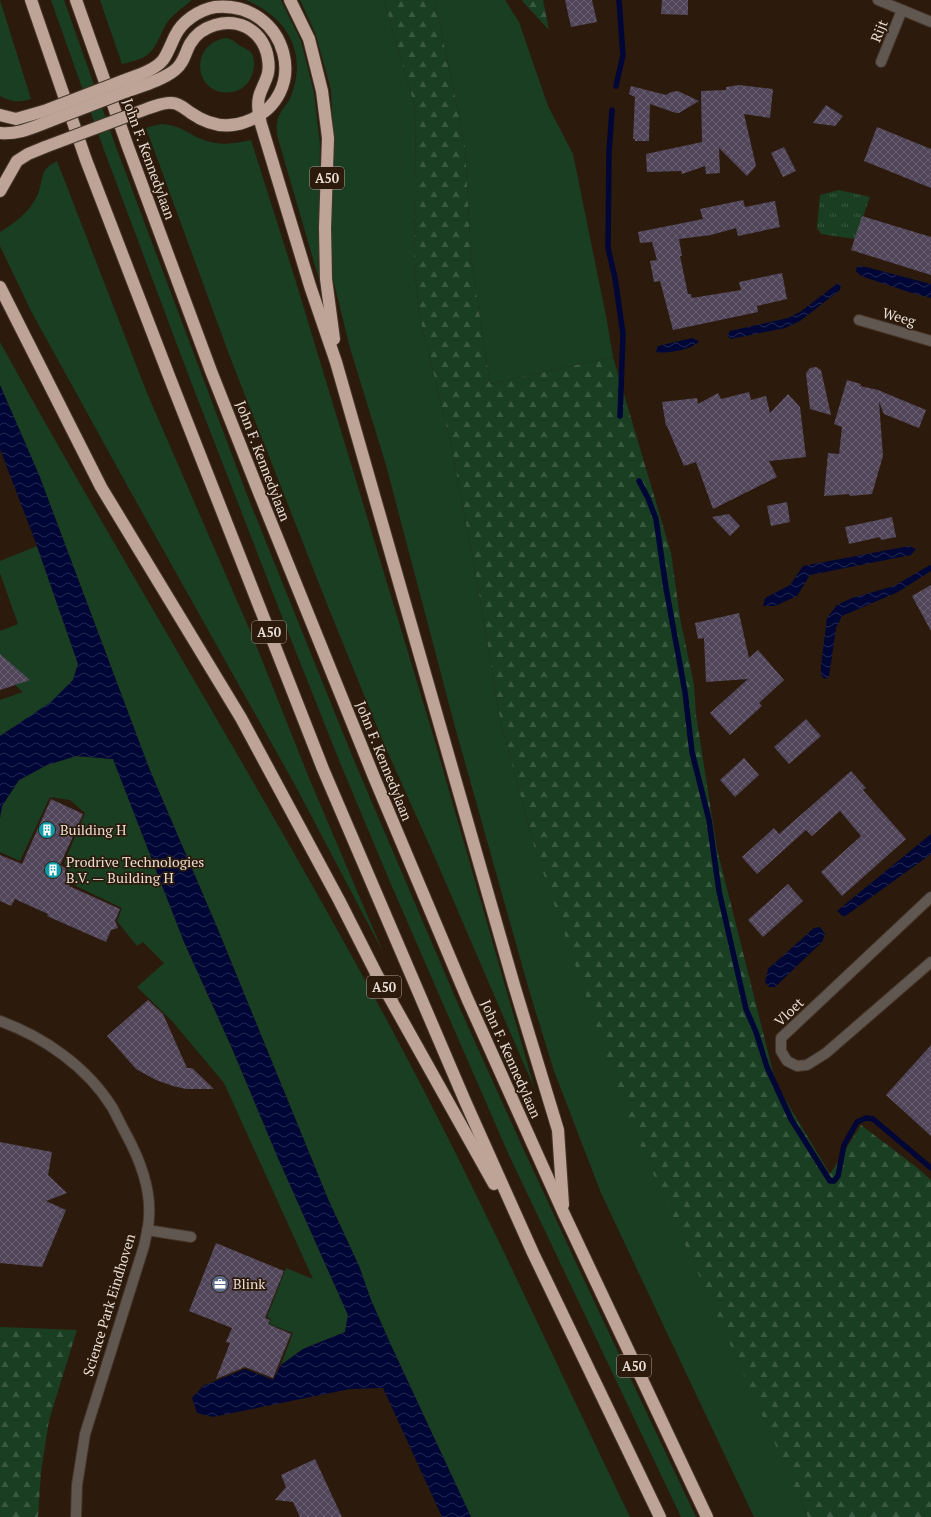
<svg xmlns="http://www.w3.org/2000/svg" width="931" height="1517" font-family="'PT Serif',serif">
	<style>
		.green { fill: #193e22 }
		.forest { fill: url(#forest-firs) }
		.park { fill: url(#park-tufts) }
		.water { fill: url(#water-waves) }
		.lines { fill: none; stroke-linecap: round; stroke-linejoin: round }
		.stream { stroke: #000636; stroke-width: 5.5 }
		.building { fill: url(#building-cross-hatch) }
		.minor-casing { stroke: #463629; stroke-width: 12 }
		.highway-casing { stroke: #463629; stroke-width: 14 }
		.minor { stroke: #615751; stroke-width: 10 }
		.highway { stroke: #bda496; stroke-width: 12 }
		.highway-bridge-casing { stroke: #463629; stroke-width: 14; stroke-linecap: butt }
		.highway-bridge { stroke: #bda496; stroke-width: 12 }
		.labels { text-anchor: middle; stroke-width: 3.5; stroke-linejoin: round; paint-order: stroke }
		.shield { fill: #2c1b0d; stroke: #b0a298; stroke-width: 1 }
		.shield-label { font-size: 13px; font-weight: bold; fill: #e8dcd3 }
		.street-label { font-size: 14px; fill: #e8dcd3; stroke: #2c1b0d }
		.poi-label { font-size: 14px; fill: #e8dcd3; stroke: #2c1b0d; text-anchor: start }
	</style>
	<defs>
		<pattern id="forest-firs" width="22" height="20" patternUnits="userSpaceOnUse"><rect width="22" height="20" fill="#193e22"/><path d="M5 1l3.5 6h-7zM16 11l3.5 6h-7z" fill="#3a5941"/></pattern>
		<pattern id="park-tufts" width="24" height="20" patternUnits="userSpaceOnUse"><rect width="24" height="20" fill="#193e22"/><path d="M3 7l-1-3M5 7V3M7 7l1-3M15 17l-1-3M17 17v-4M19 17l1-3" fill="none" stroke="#3a5941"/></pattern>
		<pattern id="water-waves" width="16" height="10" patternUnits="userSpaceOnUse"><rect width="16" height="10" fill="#000636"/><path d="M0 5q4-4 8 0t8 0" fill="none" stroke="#252a52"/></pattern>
		<pattern id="building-cross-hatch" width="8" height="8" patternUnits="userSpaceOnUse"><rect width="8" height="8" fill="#504559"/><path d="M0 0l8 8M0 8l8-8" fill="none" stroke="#695f70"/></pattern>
	</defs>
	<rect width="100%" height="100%" fill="#2c1b0d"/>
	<g class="green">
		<path d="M 0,0 L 31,99 C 19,103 11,102 0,96 Z"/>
		<path d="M 51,0 L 64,0 L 116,147 L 247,495 L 353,758 L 461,1011 L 522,1146 L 584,1280 L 696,1517 L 681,1517 L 508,1153 L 390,882 L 341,765 L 286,627 L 188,374 L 104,150 Z"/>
		<path d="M 100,0 L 191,0 L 191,1 C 182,8 173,14 166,24 C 160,35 156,49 146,56 C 139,60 130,62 122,64 Z"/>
		<path d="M 246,0 L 281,0 L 301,41 L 314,93 L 320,144 L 319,227 L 320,283 L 277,135 C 276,123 277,116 285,106 C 287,103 290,100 291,96 C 308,52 287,17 246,0 Z"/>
		<path d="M 300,0 L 384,0 L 416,111 L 414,263 L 419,314 L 451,444 L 477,581 L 500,719 L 534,846 L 759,1406 L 808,1517 L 754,1517 L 601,1193 L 554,1071 L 529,990 L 455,727 L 386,465 L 350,348 L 333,279 L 331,228 L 334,146 L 331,90 L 316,35 Z"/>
		<path d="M 435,0 L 505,0 L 519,22 L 548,106 L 573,154 L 607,321 L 613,357 L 490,384 L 471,257 L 465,146 Z"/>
		<path d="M 226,38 C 232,39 235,42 239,45 C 243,48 250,50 252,54 C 256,62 254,73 249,81 C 245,87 239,91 232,92 C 195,98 187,44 226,38 Z"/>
		<path d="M 160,124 C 181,125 184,132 201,139 C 218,146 234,144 251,140 L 296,282 L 433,735 L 535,1090 L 436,860 L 384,744 L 329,609 L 230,357 L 146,128 Z"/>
		<path d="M 57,161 L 147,393 L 254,640 L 309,778 L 383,952 L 295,785 L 128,487 L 31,311 L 0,246 L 0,232 C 15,223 28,213 36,198 C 45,181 37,171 57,161 Z"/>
		<path d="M 0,342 C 130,577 272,805 398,1041 C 481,1197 553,1358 630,1517 L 471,1517 L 390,1343 L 371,1300 L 359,1266 L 328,1199 L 219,932 L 149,768 L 39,475 L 0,385 Z"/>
		<path d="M 37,546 L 78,664 L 73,680 L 51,703 L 0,736 L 0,700 L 23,692 L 0,672 L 0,631 L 18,624 L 0,573 L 0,561 Z"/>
		<path d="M 76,756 L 113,759 L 184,942 L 231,1046 L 278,1158 L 348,1315 L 345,1332 L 303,1349 L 281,1365 L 293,1333 L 269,1324 L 271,1319 L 267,1317 L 286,1268 L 313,1279 L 224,1083 L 172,1021 L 137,987 L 164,963 L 143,942 L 137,946 L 117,921 L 122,908 L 76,886 L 64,863 L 85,813 L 70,800 L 50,797 L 20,861 L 0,852 L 0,818 L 2,806 L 19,780 L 47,765 Z"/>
	</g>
	<g class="forest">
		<path d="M 384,0 L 435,0 L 465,146 L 471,257 L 490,384 L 613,357 L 671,553 L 680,618 L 694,685 L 696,715 L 717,849 L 776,1084 L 830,1174 L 861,1125 L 915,1166 L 931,1180 L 931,1517 L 808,1517 L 629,1120 L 534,846 L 500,719 L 477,581 L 451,444 L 419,314 L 414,263 L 416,111 Z"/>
		<path d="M 522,0 L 543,0 L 549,30 L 524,3 Z"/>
		<path d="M 0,1327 L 77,1330 L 49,1420 L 41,1472 L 38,1517 L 0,1517 Z"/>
	</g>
	<path class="park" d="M 839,190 L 870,197 L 855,239 L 821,234 L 817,228 L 820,195 Z"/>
	<g class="water">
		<path d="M 862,266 L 931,284 L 931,298 L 909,292 L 861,276 L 856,271 L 857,267 Z"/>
		<path d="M 838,283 L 841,285 L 840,290 L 800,321 L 785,328 L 731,339 L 727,336 L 730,331 L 788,318 L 800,312 Z"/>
		<path d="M 692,338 L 699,341 C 693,350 665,354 656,352 L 658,346 Z"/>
		<path d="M 0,385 L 39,475 L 149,768 L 219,932 L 328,1199 L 359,1266 L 371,1300 L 390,1343 L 471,1517 L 442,1517 L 383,1388 L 350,1389 L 213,1417 L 197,1413 L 192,1398 L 203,1386 L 245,1369 L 273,1380 L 281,1365 L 303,1349 L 345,1332 L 348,1315 L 278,1158 L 231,1046 L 184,942 L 113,759 L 76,756 L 47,765 L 19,780 L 2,806 L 0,818 L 0,736 L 51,702 L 73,680 L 78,664 L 37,546 L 0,449 Z"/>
		<path d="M 909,546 L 916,549 L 911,555 L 810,575 L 797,596 L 775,606 L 763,606 L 765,598 L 790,585 L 803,566 Z"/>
		<path d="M 930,565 L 931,566 L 931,571 L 898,592 L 842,616 L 836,628 L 829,677 L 824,679 L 821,674 L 821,666 L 827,618 L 837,605 L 852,598 L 894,586 Z"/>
		<path d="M 931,834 L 931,854 L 844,917 L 837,911 Z"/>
		<path d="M 820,927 L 825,934 L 822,942 L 775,987 L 769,987 L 765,982 L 768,969 L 814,928 Z"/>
	</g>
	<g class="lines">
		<g class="stream">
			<path d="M 616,86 L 623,55 L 619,0"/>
			<path d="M 612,110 L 609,153 L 608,248 L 615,278 L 623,334 L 620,416"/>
			<path d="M 639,481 L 648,498 L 656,519 L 666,588 L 685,692 L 692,752 L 709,820 L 719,891 L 746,1009 L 756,1032 L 767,1067 L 791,1119 L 830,1181 L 834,1181 L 838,1176 L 844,1145 L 857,1122 L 866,1118 L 873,1119 L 931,1168"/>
		</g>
	</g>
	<g class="building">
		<path d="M 565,0 L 592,0 L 597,22 L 571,27 Z"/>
		<path d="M 662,0 L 688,0 L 688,15 L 661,14 Z"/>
		<path d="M 739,85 L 773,89 L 770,118 L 744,114 L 756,166 L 747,176 L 719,148 L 720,173 L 706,174 L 705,166 L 682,174 L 681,171 L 647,172 L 646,154 L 702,142 L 701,91 L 726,90 L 726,87 Z"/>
		<path d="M 631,86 L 666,95 L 671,92 L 678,91 L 699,101 L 679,113 L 676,113 L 650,104 L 649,141 L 635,141 L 635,139 L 633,139 L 635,97 L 629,94 Z"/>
		<path d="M 826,105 L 843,116 L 835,126 L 813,123 Z"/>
		<path d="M 877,127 L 931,149 L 931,188 L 864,161 Z"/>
		<path d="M 784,147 L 796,171 L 783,177 L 771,153 Z"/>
		<path d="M 743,200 L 745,207 L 775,201 L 780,227 L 738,236 L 736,228 L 711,235 L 679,239 L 682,256 L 680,256 L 688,294 L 691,294 L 692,298 L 741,290 L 739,282 L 782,273 L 787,299 L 757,306 L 758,312 L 673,330 L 660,281 L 654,282 L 650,261 L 657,260 L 652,242 L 640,243 L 638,232 L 703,219 L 700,209 Z"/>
		<path d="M 862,216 L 931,237 L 931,275 L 851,250 Z"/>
		<path d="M 816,367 L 821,370 L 831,415 L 810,409 L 806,373 L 810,368 Z"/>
		<path d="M 847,380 L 861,384 L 860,386 L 878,390 L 926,410 L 919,428 L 884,414 L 879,402 L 883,456 L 872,494 L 850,496 L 849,494 L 824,496 L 828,453 L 839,454 L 842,427 L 834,424 Z"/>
		<path d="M 749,392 L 751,400 L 766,396 L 770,413 L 788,394 L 800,407 L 806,457 L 769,461 L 777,477 L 713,509 L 696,462 L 684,466 L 667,426 L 666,426 L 662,402 L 697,398 L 698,404 L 718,393 L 721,399 Z"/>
		<path d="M 787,502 L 790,522 L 771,526 L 767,506 Z"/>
		<path d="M 729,514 L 740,526 L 730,536 L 712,517 Z"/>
		<path d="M 892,517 L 896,537 L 881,540 L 880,537 L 849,544 L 845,527 Z"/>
		<path d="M 931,585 L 931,631 L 912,596 Z"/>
		<path d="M 739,613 L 749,658 L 758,650 L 784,680 L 759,703 L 762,706 L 730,735 L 710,713 L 748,679 L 706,682 L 704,638 L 698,639 L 695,623 Z"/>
		<path d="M 0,654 L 30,680 L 0,690 Z"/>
		<path d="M 806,719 L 821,736 L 789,764 L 774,747 Z"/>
		<path d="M 744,758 L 759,775 L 735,797 L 720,780 Z"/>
		<path d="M 851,771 L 866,788 L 863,790 L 906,839 L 842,896 L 821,872 L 861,836 L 840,811 L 812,836 L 806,830 L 757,874 L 742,857 L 774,828 L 779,834 Z"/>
		<path d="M 51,799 L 83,814 L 60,865 L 66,868 L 65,872 L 69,874 L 67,878 L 71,880 L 69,886 L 120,909 L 115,921 L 118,928 L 111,930 L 106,942 L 47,916 L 48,914 L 15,899 L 11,906 L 0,901 L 0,855 L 22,864 Z"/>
		<path d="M 788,884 L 803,901 L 763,937 L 748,920 Z"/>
		<path d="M 148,1000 L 163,1014 L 187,1068 L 192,1068 L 214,1089 L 186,1089 L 173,1086 L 156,1080 L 136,1069 L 107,1036 Z"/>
		<path d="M 931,1045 L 931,1136 L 886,1095 Z"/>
		<path d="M 0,1142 L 52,1152 L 48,1175 L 67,1193 L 46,1201 L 66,1210 L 42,1267 L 0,1263 Z"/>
		<path d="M 216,1243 L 284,1271 L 265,1318 L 270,1320 L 268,1324 L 291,1334 L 273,1378 L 245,1367 L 216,1379 L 230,1343 L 226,1342 L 232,1328 L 189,1311 Z"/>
		<path d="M 315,1459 L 342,1517 L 300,1517 L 293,1502 L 275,1500 L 286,1487 L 281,1475 Z"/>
	</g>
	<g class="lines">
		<g class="minor-casing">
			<g id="minor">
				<path d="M 878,0 L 931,22"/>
				<path d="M 881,62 L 902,10"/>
				<path d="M 859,320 L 931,341"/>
				<path d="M 931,897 L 781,1038 L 781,1051 L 787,1061 L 797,1066 L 807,1065 L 826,1053 L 931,962"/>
				<path d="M 0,1021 C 44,1037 87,1067 112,1107 C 117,1116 121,1125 126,1134 C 139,1158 151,1187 149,1216 C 149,1226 146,1236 144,1246 L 85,1434 L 77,1485 L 76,1517"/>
				<path d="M 147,1230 L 191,1237"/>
			</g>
		</g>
		<g class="highway-casing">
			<g id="highway">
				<path d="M 31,0 L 86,160 L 169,376 L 323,769 L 465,1101 L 533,1253 L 660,1517"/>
				<path d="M 76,0 L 128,147 L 211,371 L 260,495 L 374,777 L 467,998 L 564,1214 L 707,1517"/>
				<path d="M 290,0 L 309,39 L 322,91 L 328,138 L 325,228 L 326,279 L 334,339"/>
				<path d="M 122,81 C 135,76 154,71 163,60 C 168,53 171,44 175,36 C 182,21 199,10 215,7 C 288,0 314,98 245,122 C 226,129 207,124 191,113 C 185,109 179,103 172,103 C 164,102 156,106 149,108"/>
				<path d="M 125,92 C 141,86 161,81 175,70 C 184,63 185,53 190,44 C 201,25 227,18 246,27 C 259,34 266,45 268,59 C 271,77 263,82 259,97 C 257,105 259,116 261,124 L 310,286 L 336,362 L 514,985 L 558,1130 L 563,1205"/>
				<path d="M 0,115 L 16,119 L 44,111"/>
				<path d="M 0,133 C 18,135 34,127 50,121"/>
				<path d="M 0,191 L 17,161 L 28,154 L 45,147"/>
				<path d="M 0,287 L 101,487 L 241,718 L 339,900 L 377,975 L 494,1184"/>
			</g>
		</g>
		<use href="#minor" class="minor"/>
		<use href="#highway" class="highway"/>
		<g class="highway-bridge-casing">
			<g id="highway-bridge">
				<path d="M 44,111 L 122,81"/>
				<path d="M 50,121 L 125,92"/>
				<path d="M 45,147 L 149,108"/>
			</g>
		</g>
		<use href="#highway-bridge" class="highway-bridge"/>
	</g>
	<defs>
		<g id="building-disc" transform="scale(0.9)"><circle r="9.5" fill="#0f9aa8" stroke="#2c1b0d"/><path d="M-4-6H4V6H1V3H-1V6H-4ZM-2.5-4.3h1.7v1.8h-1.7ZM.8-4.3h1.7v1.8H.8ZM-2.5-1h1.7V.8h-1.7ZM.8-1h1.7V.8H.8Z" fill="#fff"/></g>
		<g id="office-disc" transform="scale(0.9)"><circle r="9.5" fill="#5c6f8a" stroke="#2c1b0d"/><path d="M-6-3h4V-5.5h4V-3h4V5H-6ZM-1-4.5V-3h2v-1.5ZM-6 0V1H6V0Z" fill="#fff"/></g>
	</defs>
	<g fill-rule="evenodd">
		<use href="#building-disc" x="47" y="830"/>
		<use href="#building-disc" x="53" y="870"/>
		<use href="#office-disc" x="220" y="1284"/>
	</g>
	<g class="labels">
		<g class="shield">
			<rect x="310" y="167" width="34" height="22" rx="3"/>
			<rect x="252" y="621" width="34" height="22" rx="3"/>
			<rect x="367" y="976" width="34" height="22" rx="3"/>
			<rect x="617" y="1355" width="34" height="22" rx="3"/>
		</g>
		<g class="shield-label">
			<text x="327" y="183">A50</text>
			<text x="269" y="637">A50</text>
			<text x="384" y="992">A50</text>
			<text x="634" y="1371">A50</text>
		</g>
		<g class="street-label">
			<text transform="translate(879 31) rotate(-68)" y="5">Rijt</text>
			<text transform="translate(149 159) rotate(70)" y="5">John F. Kennedylaan</text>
			<text transform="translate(899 317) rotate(16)" y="5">Weeg</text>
			<text transform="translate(263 461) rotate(69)" y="5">John F. Kennedylaan</text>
			<text transform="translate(384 761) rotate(68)" y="5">John F. Kennedylaan</text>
			<text transform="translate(789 1012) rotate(-44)" y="5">Vloet</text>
			<text transform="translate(511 1059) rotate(66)" y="5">John F. Kennedylaan</text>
			<text transform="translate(109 1305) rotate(-73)" y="5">Science Park Eindhoven</text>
		</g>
		<g class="poi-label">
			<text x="60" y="835">Building H</text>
			<text x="66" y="867">Prodrive Technologies<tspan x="66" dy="16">B.V. — Building H</tspan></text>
			<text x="233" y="1289">Blink</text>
		</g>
	</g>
</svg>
